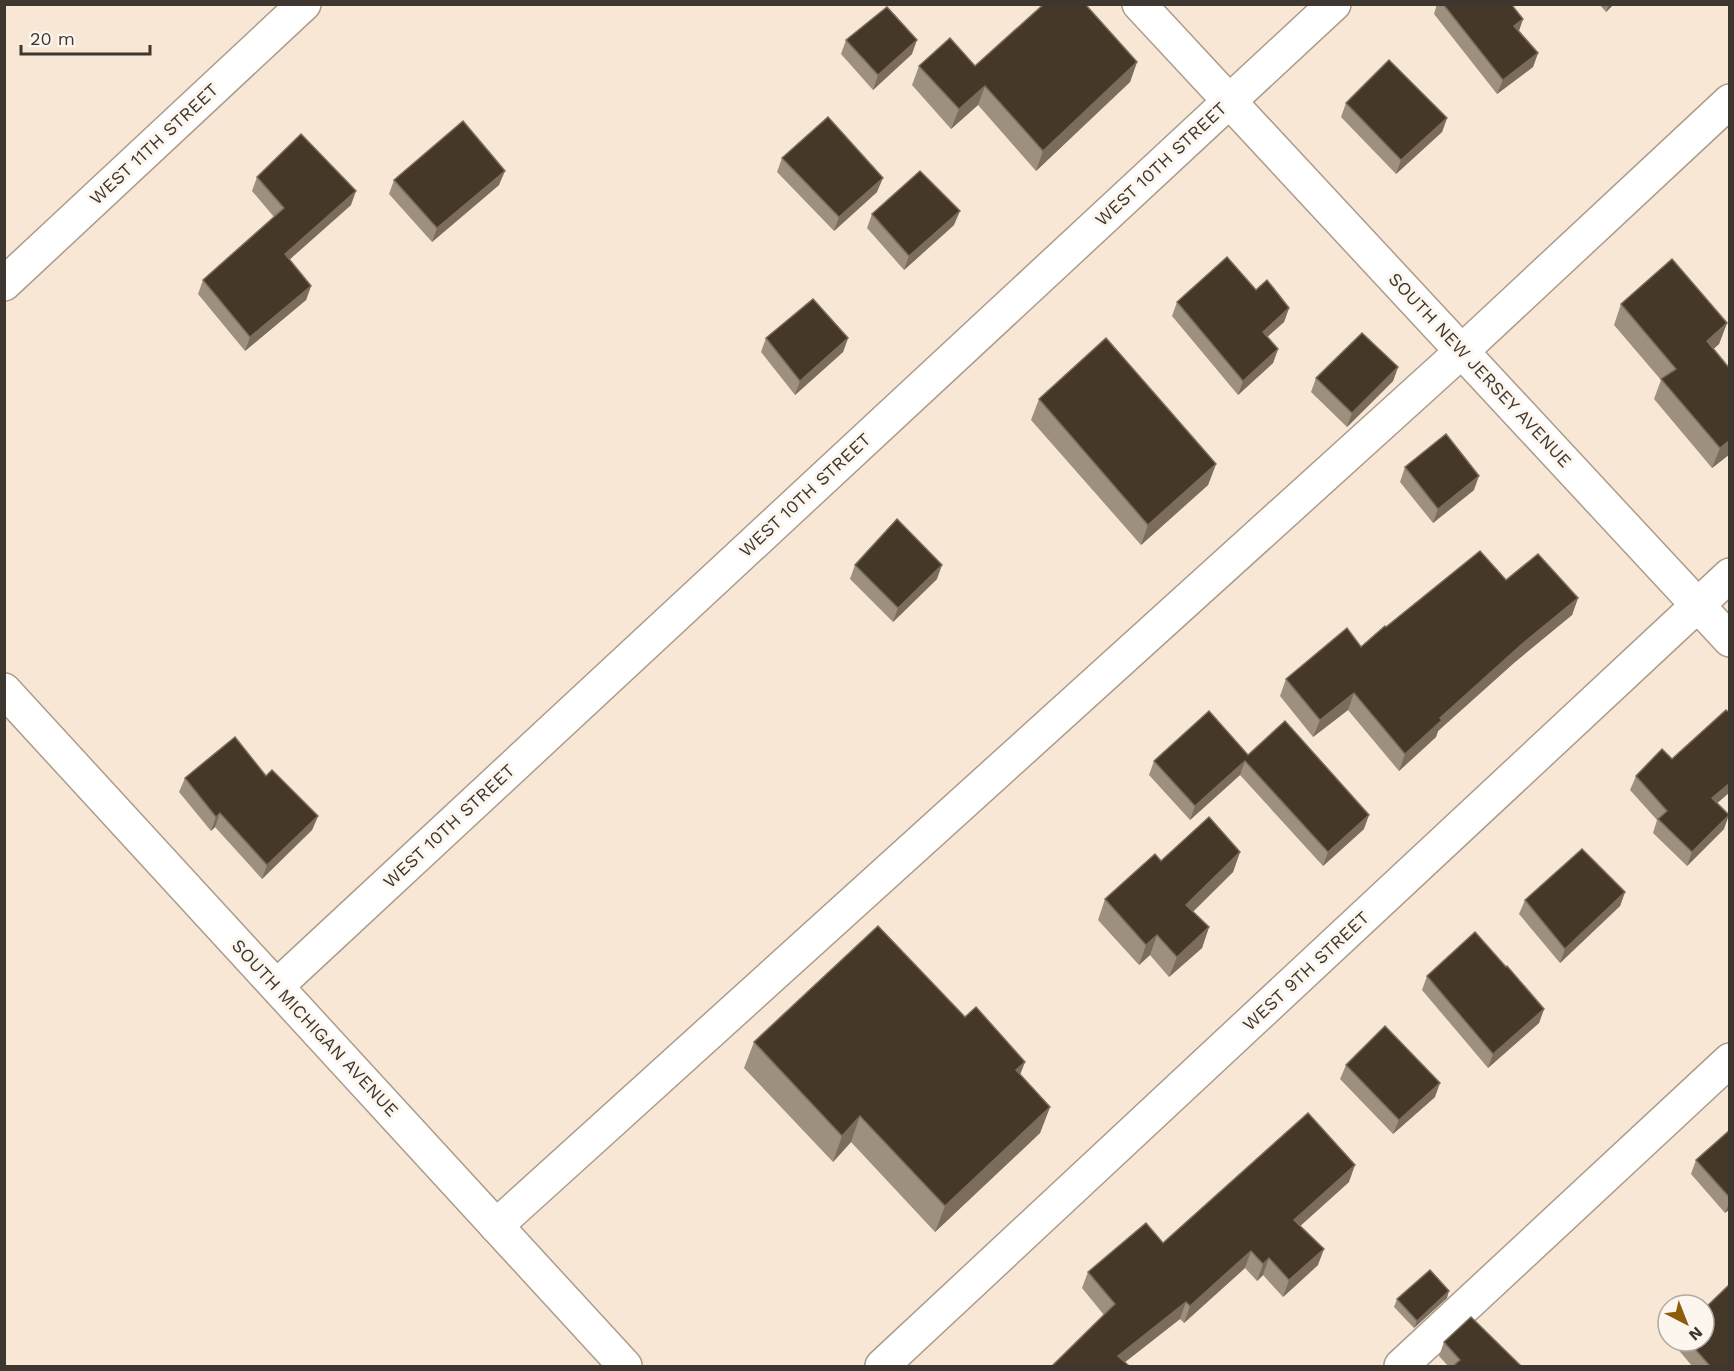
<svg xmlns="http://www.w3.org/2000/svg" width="1734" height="1371" font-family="'Work Sans',sans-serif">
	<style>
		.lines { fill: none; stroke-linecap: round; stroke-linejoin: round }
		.minor-casing { stroke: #ac9c8a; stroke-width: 36 }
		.minor { stroke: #fff; stroke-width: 33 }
		.wall { fill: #9e907e }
		.shaded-wall { fill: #7b6c5c }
		.building { fill: #453829; stroke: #7b6c5c; stroke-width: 1.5 }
		.labels { text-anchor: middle; stroke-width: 6; stroke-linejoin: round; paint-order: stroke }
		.street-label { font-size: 18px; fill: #3d372f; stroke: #fdf6ef }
	</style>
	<rect width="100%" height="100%" fill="#f8e7d4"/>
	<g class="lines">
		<g class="minor-casing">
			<g id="minor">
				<path d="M 1139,4 L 1730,640"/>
				<path d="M 4,284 L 304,4"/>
				<path d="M 4,690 L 625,1366"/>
				<path d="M 277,986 L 1334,4"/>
				<path d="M 496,1226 L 1462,351 L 1730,101"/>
				<path d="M 882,1366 L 1730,575"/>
				<path d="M 1401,1366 L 1730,1060"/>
			</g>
		</g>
		<use href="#minor" class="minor"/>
	</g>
	<g class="wall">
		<path d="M 1437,4 L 1511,4 L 1523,19 L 1519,31 L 1538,53 L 1533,67 L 1497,94 L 1434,14 Z"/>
		<path d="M 1599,4 L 1614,4 L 1606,12 Z"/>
		<path d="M 846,40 L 912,54 L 873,90 L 841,54 Z"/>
		<path d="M 1137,62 L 1130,82 L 1036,171 L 978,105 L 951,129 L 912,85 L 919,66 L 975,66 Z"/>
		<path d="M 1346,103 L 1447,118 L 1442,132 L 1396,174 L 1341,117 Z"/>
		<path d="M 782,158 L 877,192 L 834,231 L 777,172 Z"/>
		<path d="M 257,177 L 351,205 L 289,260 L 311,286 L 306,300 L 245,351 L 198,294 L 203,280 L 274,217 L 252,191 Z"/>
		<path d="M 394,180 L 499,185 L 432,242 L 389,194 Z"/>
		<path d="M 872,214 L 954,225 L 904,270 L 867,228 Z"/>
		<path d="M 1177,302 L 1289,308 L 1284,322 L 1267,337 L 1278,349 L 1273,363 L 1238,395 L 1172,316 Z"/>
		<path d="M 1621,304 L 1727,323 L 1719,344 L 1713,349 L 1730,369 L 1730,454 L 1712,468 L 1654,399 L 1661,380 L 1614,325 Z"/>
		<path d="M 766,338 L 848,338 L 843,352 L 795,395 L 761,352 Z"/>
		<path d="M 1398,367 L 1393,381 L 1347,427 L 1311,392 L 1316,378 Z"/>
		<path d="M 1039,399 L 1216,464 L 1208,485 L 1141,545 L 1031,420 Z"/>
		<path d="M 1405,467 L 1474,490 L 1433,523 L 1400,482 Z"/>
		<path d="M 855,565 L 937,579 L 893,622 L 850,579 Z"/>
		<path d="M 1506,580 L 1578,598 L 1572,615 L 1515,662 L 1438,731 L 1436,737 L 1399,771 L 1348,710 L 1313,737 L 1280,696 L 1286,679 L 1361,647 L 1386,627 Z"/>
		<path d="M 1248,755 L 1364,829 L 1323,866 L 1240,775 L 1190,820 L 1149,775 L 1154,761 Z"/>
		<path d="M 1672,759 L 1730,792 L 1717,803 L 1724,829 L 1687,866 L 1653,833 L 1657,820 L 1630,790 L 1636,776 Z"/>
		<path d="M 266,776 L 318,816 L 312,830 L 262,879 L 215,827 L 211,831 L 179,792 L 185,778 Z"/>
		<path d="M 1240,852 L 1233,872 L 1193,912 L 1209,927 L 1202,948 L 1169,977 L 1150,955 L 1139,965 L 1098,920 L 1105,899 L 1161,861 Z"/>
		<path d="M 1625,892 L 1620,906 L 1560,963 L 1519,914 L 1525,900 Z"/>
		<path d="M 1427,976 L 1544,1009 L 1539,1023 L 1488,1068 L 1422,990 Z"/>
		<path d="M 965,1017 L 1020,1074 L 1050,1107 L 1040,1133 L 935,1232 L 851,1142 L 833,1162 L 744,1068 L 754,1042 Z"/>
		<path d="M 1346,1065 L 1435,1097 L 1393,1134 L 1340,1079 Z"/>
		<path d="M 1730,1130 L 1730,1209 L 1725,1213 L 1691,1174 L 1696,1160 Z"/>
		<path d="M 1349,1182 L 1300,1226 L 1318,1265 L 1283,1297 L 1263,1275 L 1257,1281 L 1245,1268 L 1184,1323 L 1180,1319 L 1125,1362 L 1052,1366 L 1104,1315 L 1082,1288 L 1088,1272 L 1163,1243 Z"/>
		<path d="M 1447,1298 L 1414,1328 L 1394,1307 L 1397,1299 Z"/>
		<path d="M 1678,1341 L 1704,1341 L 1730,1366 L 1692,1366 L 1676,1347 Z"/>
		<path d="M 1444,1342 L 1521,1366 L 1448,1366 L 1439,1356 Z"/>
	</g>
	<g class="shaded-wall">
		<path d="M 1609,4 L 1614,4 L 1606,12 Z"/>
		<path d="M 1523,19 L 1518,33 L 1514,26 Z"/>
		<path d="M 917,40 L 912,54 L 873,90 L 878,75 Z"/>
		<path d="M 1538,53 L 1533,67 L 1497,94 L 1503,80 Z"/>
		<path d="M 1137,62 L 1130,82 L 1036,171 L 1043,151 Z"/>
		<path d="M 985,86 L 978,105 L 951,129 L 959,109 Z"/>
		<path d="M 1447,118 L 1442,132 L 1396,174 L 1401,160 Z"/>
		<path d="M 505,171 L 499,185 L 432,242 L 437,228 Z"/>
		<path d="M 883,178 L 877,192 L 834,231 L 839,217 Z"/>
		<path d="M 356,191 L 351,205 L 280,268 L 285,254 Z"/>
		<path d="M 960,211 L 954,225 L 904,270 L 909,256 Z"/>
		<path d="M 311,286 L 306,300 L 245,351 L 250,337 Z"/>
		<path d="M 1289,308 L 1284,322 L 1257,346 L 1263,332 Z"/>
		<path d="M 1727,323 L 1719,344 L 1699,362 L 1707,341 Z"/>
		<path d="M 848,338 L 843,352 L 795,395 L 800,381 Z"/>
		<path d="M 1278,349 L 1273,363 L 1238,395 L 1243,381 Z"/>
		<path d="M 1398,367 L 1393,381 L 1347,427 L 1352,413 Z"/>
		<path d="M 1730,440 L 1730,454 L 1712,468 L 1720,448 Z"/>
		<path d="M 1216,464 L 1208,485 L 1141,545 L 1148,525 Z"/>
		<path d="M 1479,476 L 1474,490 L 1433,523 L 1438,509 Z"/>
		<path d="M 942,565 L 937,579 L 893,622 L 898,608 Z"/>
		<path d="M 1578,598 L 1572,615 L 1515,662 L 1438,731 L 1436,737 L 1399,771 L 1405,754 L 1440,718 L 1521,645 Z"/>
		<path d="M 1354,693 L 1348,710 L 1313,737 L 1320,720 Z"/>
		<path d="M 1245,761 L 1240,775 L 1190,820 L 1195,806 Z"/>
		<path d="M 1730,783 L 1730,792 L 1707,812 L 1712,798 Z"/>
		<path d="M 220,813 L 215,827 L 211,831 L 216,817 Z"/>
		<path d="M 1369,815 L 1364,829 L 1323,866 L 1328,852 Z"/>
		<path d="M 1729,815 L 1724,829 L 1687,866 L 1692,852 Z"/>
		<path d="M 318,816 L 312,830 L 262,879 L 267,865 Z"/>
		<path d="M 1240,852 L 1233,872 L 1178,926 L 1186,905 Z"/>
		<path d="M 1625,892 L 1620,906 L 1560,963 L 1565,949 Z"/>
		<path d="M 1209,927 L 1202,948 L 1169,977 L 1177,957 Z"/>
		<path d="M 1157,935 L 1150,955 L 1139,965 L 1146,945 Z"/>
		<path d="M 1544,1009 L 1539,1023 L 1488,1068 L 1493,1054 Z"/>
		<path d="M 1025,1062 L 1015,1088 L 1016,1070 Z"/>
		<path d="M 1440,1083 L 1435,1097 L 1393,1134 L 1399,1120 Z"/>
		<path d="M 1050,1107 L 1040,1133 L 935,1232 L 945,1206 Z"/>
		<path d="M 860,1116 L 851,1142 L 833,1162 L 842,1136 Z"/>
		<path d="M 1355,1165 L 1349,1182 L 1288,1237 L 1294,1220 Z"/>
		<path d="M 1730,1201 L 1730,1209 L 1725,1213 Z"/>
		<path d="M 1324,1249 L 1318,1265 L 1283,1297 L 1289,1280 Z"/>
		<path d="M 1251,1251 L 1245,1268 L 1184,1323 L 1190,1306 Z"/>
		<path d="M 1269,1258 L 1263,1275 L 1257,1281 L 1263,1264 Z"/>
		<path d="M 1449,1291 L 1447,1298 L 1414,1328 L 1417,1321 Z"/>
		<path d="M 1186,1302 L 1180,1319 L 1120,1366 L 1118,1356 Z"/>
	</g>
	<g class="building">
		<path d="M 1044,4 L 1085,4 L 1137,62 L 1043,151 L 985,86 L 959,109 L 919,66 L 950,38 L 975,66 Z"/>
		<path d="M 1443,4 L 1511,4 L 1523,19 L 1514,26 L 1538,53 L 1503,80 Z"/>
		<path d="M 887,7 L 917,40 L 878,75 L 846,40 Z"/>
		<path d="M 1389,60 L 1447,118 L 1401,160 L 1346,103 Z"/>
		<path d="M 828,117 L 883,178 L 839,217 L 782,158 Z"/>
		<path d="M 463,121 L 505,171 L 437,228 L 394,180 Z"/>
		<path d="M 301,134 L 356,191 L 285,254 L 311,286 L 250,337 L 203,280 L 284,208 L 257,177 Z"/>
		<path d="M 920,171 L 960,211 L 909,256 L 872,214 Z"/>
		<path d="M 1227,257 L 1256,290 L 1267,280 L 1289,308 L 1263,332 L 1278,349 L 1243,381 L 1177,302 Z"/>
		<path d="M 1672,259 L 1727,323 L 1707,341 L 1730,369 L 1730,440 L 1720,448 L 1661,379 L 1676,369 L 1621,304 Z"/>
		<path d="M 813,299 L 848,338 L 800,381 L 766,338 Z"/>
		<path d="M 1362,333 L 1398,367 L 1352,413 L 1316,378 Z"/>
		<path d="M 1106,338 L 1216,464 L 1148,525 L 1039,399 Z"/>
		<path d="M 1446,434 L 1479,476 L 1438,509 L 1405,467 Z"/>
		<path d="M 897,519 L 942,565 L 898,608 L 855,565 Z"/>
		<path d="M 1480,551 L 1506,580 L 1538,554 L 1578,598 L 1521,645 L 1440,718 L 1442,720 L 1405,754 L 1354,693 L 1320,720 L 1286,679 L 1347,628 L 1361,647 L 1385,626 L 1386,627 Z"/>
		<path d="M 1726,710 L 1730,713 L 1730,783 L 1712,798 L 1729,815 L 1692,852 L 1658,819 L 1667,811 L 1636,776 L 1662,749 L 1672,759 Z"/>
		<path d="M 1209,711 L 1248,755 L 1285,721 L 1369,815 L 1328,852 L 1245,761 L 1195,806 L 1154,761 Z"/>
		<path d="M 235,737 L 266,776 L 272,770 L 318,816 L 267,865 L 220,813 L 216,817 L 185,778 Z"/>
		<path d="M 1209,817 L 1240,852 L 1186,905 L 1209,927 L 1177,957 L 1157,935 L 1146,945 L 1105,899 L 1155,854 L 1161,861 Z"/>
		<path d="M 1582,849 L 1625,892 L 1565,949 L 1525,900 Z"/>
		<path d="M 878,926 L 965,1017 L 976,1007 L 1025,1062 L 1016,1070 L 1050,1107 L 945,1206 L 860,1116 L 842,1136 L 754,1042 Z"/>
		<path d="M 1475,932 L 1506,967 L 1507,966 L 1544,1009 L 1493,1054 L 1427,976 Z"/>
		<path d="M 1385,1026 L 1440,1083 L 1399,1120 L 1346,1065 Z"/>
		<path d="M 1308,1113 L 1355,1165 L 1294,1220 L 1324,1249 L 1289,1280 L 1269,1258 L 1263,1264 L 1251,1251 L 1190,1306 L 1186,1302 L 1118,1356 L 1128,1365 L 1127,1366 L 1052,1366 L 1115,1304 L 1088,1272 L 1146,1223 L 1163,1243 Z"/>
		<path d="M 1730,1130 L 1730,1198 L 1696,1160 Z"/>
		<path d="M 1430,1270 L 1449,1291 L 1417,1321 L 1397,1299 Z"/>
		<path d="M 1730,1284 L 1730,1366 L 1710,1366 L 1688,1341 L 1704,1341 L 1704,1309 Z"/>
		<path d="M 1471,1317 L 1521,1366 L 1453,1366 L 1460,1360 L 1444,1342 Z"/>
	</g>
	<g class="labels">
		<g class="street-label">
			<text transform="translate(154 144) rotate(-43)" y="6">WEST 11TH STREET</text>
			<text transform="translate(1161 164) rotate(-43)" y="6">WEST 10TH STREET</text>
			<text transform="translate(1480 370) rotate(47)" y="6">SOUTH NEW JERSEY AVENUE</text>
			<text transform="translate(805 495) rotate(-43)" y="6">WEST 10TH STREET</text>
			<text transform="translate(449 826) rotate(-43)" y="6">WEST 10TH STREET</text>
			<text transform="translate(1306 971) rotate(-43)" y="6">WEST 9TH STREET</text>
			<text transform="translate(315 1028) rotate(47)" y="6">SOUTH MICHIGAN AVENUE</text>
		</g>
	</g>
	<rect width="1734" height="1371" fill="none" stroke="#3d372f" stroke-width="12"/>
	<g transform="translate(1686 1323) rotate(138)"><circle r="28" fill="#fdf6ef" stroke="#b0aaa2" stroke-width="1.5"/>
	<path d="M0-4.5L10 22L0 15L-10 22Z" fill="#8f5c0c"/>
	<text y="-9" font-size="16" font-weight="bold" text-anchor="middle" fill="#3d372f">N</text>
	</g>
	<path d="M21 45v9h129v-9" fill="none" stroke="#3d372f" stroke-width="3"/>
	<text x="30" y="45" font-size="18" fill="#3d372f" stroke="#fdf6ef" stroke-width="4.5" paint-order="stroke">20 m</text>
</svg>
